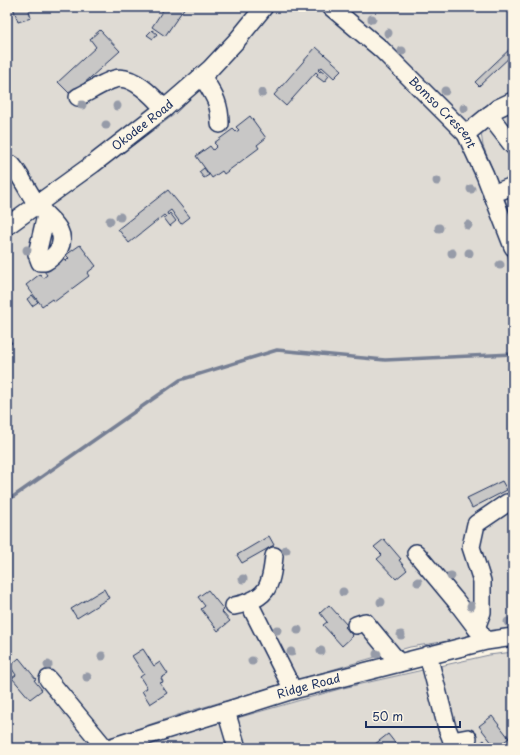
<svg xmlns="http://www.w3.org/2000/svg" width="520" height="755" font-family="'Playpen Sans',sans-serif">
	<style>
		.green { fill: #dfdbd4; stroke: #7d8599 }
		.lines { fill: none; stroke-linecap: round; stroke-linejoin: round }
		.stream { stroke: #767f94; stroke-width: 3.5 }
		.building { fill: #c8c7c6; stroke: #1b2f5e }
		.minor-casing { stroke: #1b2f5e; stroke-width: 20 }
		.minor { stroke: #fcf5e5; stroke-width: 17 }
		.tree { fill: #969ba8 }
		.labels { text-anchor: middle; stroke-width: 3; stroke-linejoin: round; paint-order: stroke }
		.street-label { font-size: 12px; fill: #1b2f5e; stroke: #fcf5e5 }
	</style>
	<rect width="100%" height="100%" fill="#fcf5e5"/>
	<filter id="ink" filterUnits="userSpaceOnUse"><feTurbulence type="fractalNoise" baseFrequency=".025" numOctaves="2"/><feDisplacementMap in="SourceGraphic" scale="8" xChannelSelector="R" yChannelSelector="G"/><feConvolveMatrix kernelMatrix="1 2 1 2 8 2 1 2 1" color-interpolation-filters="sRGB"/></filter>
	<g filter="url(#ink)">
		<g class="green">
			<path d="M 7,7 L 254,7 L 210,57 L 191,75 L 95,153 L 7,215 Z"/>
			<path d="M 271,7 L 322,7 L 411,86 L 463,145 L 485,186 L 513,273 L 513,631 L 410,647 L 187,712 L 80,748 L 7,748 L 7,235 L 85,181 L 175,114 L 216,72 Z"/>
			<path d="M 342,7 L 513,7 L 513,91 L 482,112 L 467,126 Z"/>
			<path d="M 513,112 L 513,219 L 483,146 L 481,133 C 489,122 501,117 513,112 Z"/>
			<path d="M 513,652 L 513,748 L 138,748 L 156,741 L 343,688 L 489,655 Z"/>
		</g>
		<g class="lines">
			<path class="stream" d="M 7,501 L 180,380 L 277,350 L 385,360 L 513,354"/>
		</g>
		<g class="building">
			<path d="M 13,7 L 35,7 L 35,9 L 29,11 L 31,18 L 18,22 Z"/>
			<path d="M 165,7 L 185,7 L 165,36 L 152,27 Z"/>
			<path d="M 100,30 L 120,51 L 71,95 L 58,82 L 96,47 L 90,39 Z"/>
			<path d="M 152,30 L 157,34 L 153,39 L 147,35 Z"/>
			<path d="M 513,46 L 513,54 L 479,86 L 475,82 Z"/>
			<path d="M 316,47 L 342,70 L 334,78 L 322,67 L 318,70 L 320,72 L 321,70 L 329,76 L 324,82 L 316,76 L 318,74 L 316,72 L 286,106 L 274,95 Z"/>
			<path d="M 250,116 L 266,138 L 257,145 L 259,148 L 224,174 L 222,171 L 212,178 L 196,156 L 210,146 L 213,150 L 217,146 L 214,143 L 233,129 L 236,132 L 239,130 L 236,127 Z"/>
			<path d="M 204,168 L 209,175 L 204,178 L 199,172 Z"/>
			<path d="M 168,190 L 190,217 L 181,224 L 171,210 L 167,213 L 168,215 L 170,213 L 176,221 L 170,226 L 164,218 L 166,217 L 164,215 L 129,243 L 118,229 Z"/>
			<path d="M 80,245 L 96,266 L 87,273 L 89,276 L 54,302 L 52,299 L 42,306 L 26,285 L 40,274 L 43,278 L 47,275 L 44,271 L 63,257 L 66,261 L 69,258 L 66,255 Z"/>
			<path d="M 32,295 L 38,302 L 32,306 L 27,299 Z"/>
			<path d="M 7,336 L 12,343 L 7,346 Z"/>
			<path d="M 502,481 L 507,490 L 472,508 L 467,498 Z"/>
			<path d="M 269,536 L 274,545 L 242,563 L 237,555 Z"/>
			<path d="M 384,539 L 401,559 L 399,560 L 407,570 L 396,579 L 377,559 L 382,555 L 374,547 Z"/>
			<path d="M 104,589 L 109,598 L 77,618 L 71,609 Z"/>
			<path d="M 208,590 L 224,610 L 222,612 L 230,621 L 218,631 L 201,609 L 205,606 L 198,597 Z"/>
			<path d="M 329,605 L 347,625 L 345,627 L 353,636 L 342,646 L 323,625 L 327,622 L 320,613 Z"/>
			<path d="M 143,649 L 154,666 L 160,662 L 168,674 L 161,678 L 163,682 L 160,683 L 167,693 L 150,704 L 142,691 L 147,688 L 140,677 L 144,674 L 132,656 Z"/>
			<path d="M 19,658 L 36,679 L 34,680 L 42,690 L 30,699 L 12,678 L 16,675 L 10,666 Z"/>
			<path d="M 492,716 L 509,738 L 496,748 L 479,726 Z"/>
			<path d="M 388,734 L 399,748 L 370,748 Z"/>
			<path d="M 484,740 L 490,748 L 475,748 Z"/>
		</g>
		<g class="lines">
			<g class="minor-casing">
				<g id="minor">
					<path id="s1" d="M 331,7 L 381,49 L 466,134 L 485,175 L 513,247"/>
					<path d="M 202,76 C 213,94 220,102 220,124"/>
					<path d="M 78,97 C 87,93 106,81 115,79 C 132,74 154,97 164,109"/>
					<path d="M 489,115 L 513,146"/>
					<path d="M 466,134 L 498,108 L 513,101"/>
					<path d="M 7,165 L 12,165 C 22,177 28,192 37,204 C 42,213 55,221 59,230 C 66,244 57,255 45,262 L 40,262 L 37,254 L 46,215"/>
					<path d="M 492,194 L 513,186"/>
					<path id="s2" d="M 7,226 L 93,164 L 164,109 L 210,69 L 238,39 L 264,7"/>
					<path d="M 416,553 L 456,601 L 481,634"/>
					<path d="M 249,603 L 293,690"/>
					<path d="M 234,606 C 267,599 271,588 274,556"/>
					<path d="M 356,625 L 365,622 L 399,663"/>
					<path d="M 476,628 L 482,612 L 482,581 L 471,547 L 476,524 L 507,503"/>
					<path d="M 428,655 L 447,728 L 455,748"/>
					<path d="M 48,679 L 105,748"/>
					<path d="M 226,711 L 237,748"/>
					<path d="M 452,741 L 468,738"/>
					<path id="s3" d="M 108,748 L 293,690 L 486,641 L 513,637"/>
				</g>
			</g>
			<use href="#minor" class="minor"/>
		</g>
		<g class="tree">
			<circle cx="372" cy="19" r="4.5"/>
			<circle cx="388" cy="33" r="4.5"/>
			<circle cx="402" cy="51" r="4.5"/>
			<circle cx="445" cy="91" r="4.5"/>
			<circle cx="262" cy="93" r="4.5"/>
			<circle cx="82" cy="105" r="4.5"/>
			<circle cx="117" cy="106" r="4.5"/>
			<circle cx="464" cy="108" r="4.5"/>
			<circle cx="106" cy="125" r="4.5"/>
			<circle cx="437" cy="181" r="4.5"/>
			<circle cx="471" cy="189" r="4.5"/>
			<circle cx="120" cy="217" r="4.5"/>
			<circle cx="110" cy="221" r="4.5"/>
			<circle cx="468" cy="225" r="4.5"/>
			<circle cx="439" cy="228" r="4.5"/>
			<circle cx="27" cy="250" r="4.5"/>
			<circle cx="452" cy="253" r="4.5"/>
			<circle cx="469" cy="253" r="4.5"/>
			<circle cx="500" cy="265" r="4.5"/>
			<circle cx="286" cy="550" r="4.5"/>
			<circle cx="451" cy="576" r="4.5"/>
			<circle cx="243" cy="579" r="4.5"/>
			<circle cx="418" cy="582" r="4.5"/>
			<circle cx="343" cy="592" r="4.5"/>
			<circle cx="381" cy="602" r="4.5"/>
			<circle cx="471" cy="606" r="4.5"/>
			<circle cx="508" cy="622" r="4.5"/>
			<circle cx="277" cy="630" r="4.5"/>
			<circle cx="298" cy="630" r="4.5"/>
			<circle cx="401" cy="635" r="4.5"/>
			<circle cx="321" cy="651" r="4.5"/>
			<circle cx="291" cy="652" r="4.5"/>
			<circle cx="377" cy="654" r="4.5"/>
			<circle cx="102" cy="656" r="4.5"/>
			<circle cx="252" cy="661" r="4.5"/>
			<circle cx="48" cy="665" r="4.5"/>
			<circle cx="87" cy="677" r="4.5"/>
		</g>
	</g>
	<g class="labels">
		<g class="street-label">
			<text dy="4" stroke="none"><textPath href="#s1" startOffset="154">Bomso Crescent</textPath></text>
			<text dy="4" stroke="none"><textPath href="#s2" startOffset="169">Okodee Road</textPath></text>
			<text dy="4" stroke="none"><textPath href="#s3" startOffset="210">Ridge Road</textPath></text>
		</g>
	</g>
	<rect width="520" height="755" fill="none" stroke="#fcf5e5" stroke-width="24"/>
	<rect x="12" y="12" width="496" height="731" fill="none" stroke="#1b2f5e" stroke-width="1.5" filter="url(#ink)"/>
	<path d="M366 721v6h94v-6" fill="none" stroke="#1b2f5e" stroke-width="2"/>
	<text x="372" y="721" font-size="12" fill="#1b2f5e" stroke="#fcf5e5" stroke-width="3" paint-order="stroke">50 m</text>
</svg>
